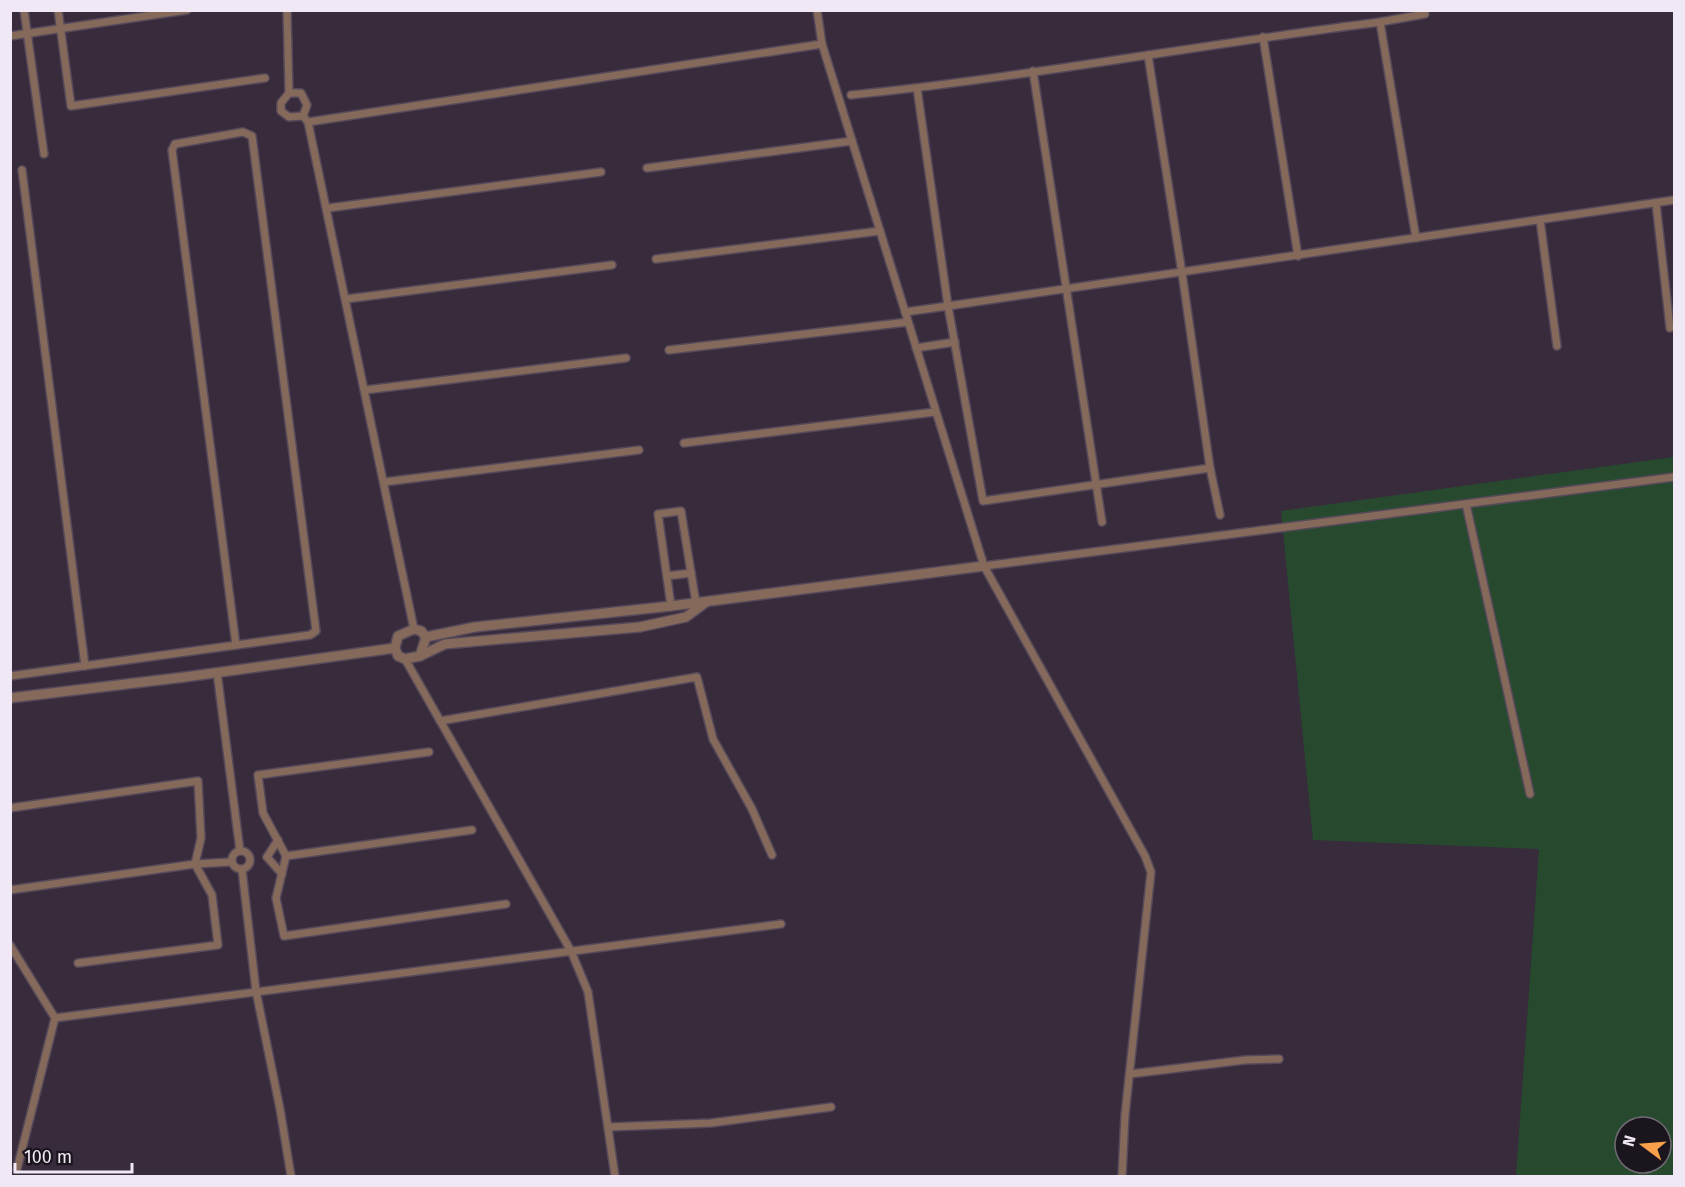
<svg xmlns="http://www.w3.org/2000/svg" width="1685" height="1187" font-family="'Fira Sans',sans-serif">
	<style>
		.green { fill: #274a2f; fill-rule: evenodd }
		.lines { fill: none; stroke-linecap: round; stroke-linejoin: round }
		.minor-casing { stroke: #554959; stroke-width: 10 }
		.tertiary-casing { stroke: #554959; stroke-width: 12 }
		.minor { stroke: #85695b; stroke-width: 7 }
		.tertiary { stroke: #85695b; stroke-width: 9 }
	</style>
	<rect width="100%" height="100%" fill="#372b3c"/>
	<path class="green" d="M 1674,457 L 1674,1176 L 1516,1176 L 1539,849 L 1313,840 L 1281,511 ZM 1625,1127 L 1661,1127 L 1661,1163 L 1625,1163 Z"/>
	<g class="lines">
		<g class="minor-casing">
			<g id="minor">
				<path d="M 24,10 L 44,154"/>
				<path d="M 58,10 L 71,106 L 265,78"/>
				<path d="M 287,10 L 289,93 L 281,103 L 281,111 L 289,117 L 303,116 L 307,105 L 301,93 L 289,93"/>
				<path d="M 817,10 L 822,44 L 984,566 L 1145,856 L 1151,872 L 1125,1115 L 1122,1176"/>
				<path d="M 1380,22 L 1425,14"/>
				<path d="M 10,36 L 187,10"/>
				<path d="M 1263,37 L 1298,256"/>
				<path d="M 1148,55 L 1182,273 L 1210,468 L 1220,515"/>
				<path d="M 1033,71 L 1102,522"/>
				<path d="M 851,95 C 1028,77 1203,44 1380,22 L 1416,238"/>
				<path d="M 303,116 L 308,122 L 414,629"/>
				<path d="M 308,122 L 822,44"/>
				<path d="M 647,168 L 852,141"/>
				<path d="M 22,170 L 85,666"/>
				<path d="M 1656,203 L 1670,328"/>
				<path d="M 328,208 L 601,172"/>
				<path d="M 1540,220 L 1557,346"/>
				<path d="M 656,259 L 880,231"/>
				<path d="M 346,299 L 612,265"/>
				<path d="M 905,312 L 948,306 L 917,88"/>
				<path d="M 916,348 L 955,342"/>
				<path d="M 669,350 L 908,322"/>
				<path d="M 365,390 L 626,358"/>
				<path d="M 684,443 L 935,412"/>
				<path d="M 1210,468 L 983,501 L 948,306 L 1674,200"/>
				<path d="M 384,482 L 639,450"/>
				<path d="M 1466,504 L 1530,794"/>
				<path d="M 984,566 L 1674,477"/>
				<path d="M 667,576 L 691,573"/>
				<path d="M 671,606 L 658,514 L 681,511 L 696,603"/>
				<path d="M 405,659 L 571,951 L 588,992 L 615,1176"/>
				<path d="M 217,672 L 240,851"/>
				<path d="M 10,676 L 310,635 L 316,631 L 252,136 L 243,132 L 175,144 L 172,150 L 236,645"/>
				<path d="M 440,721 L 697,677 L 713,739 L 752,809 L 772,855"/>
				<path d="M 429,752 L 258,775 L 263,813 L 286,856 L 276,898 L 284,936 L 506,904"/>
				<path d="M 10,808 L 198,781 L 201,838 L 195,864 L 212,895 L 218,945 L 78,963"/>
				<circle cx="241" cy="860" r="9"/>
				<path d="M 286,856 L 472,830"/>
				<path d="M 267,857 L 282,874"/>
				<path d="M 267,857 L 278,840"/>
				<path d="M 242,870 L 256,991 L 280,1109 L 291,1176"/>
				<path d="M 10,890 L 195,864 L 231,862"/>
				<path d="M 10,945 L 55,1018 L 17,1169"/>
				<path d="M 55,1018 L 781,924"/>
				<path d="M 1130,1074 L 1245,1060 L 1279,1059"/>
				<path d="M 608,1127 L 711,1123 L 831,1107"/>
			</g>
		</g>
		<g class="tertiary-casing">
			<g id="tertiary">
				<path d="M 414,629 L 421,631 L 426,637 L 420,656 L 405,659 L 398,656 L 395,648 L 398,636 Z"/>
				<path d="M 426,637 L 475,627 L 671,606 L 984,566"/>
				<path d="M 420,656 L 445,644 L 640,627 L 686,617 L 705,603"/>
				<path d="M 10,698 L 185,677 L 395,648"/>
			</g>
		</g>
		<use href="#minor" class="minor"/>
		<use href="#tertiary" class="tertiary"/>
	</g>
	<rect width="1685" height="1187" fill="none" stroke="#f0e8f4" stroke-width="24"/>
	<g transform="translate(1643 1145) rotate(286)"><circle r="28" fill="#1b161e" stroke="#706a74" stroke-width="1.5"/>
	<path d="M0-4.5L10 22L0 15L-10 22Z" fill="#f8a14a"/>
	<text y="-9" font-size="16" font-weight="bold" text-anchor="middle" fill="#f0e8f4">N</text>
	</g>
	<path d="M15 1163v9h117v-9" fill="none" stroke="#f0e8f4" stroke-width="3"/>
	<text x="24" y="1163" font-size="18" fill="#f0e8f4" stroke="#1b161e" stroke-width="4.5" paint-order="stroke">100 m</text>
</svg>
